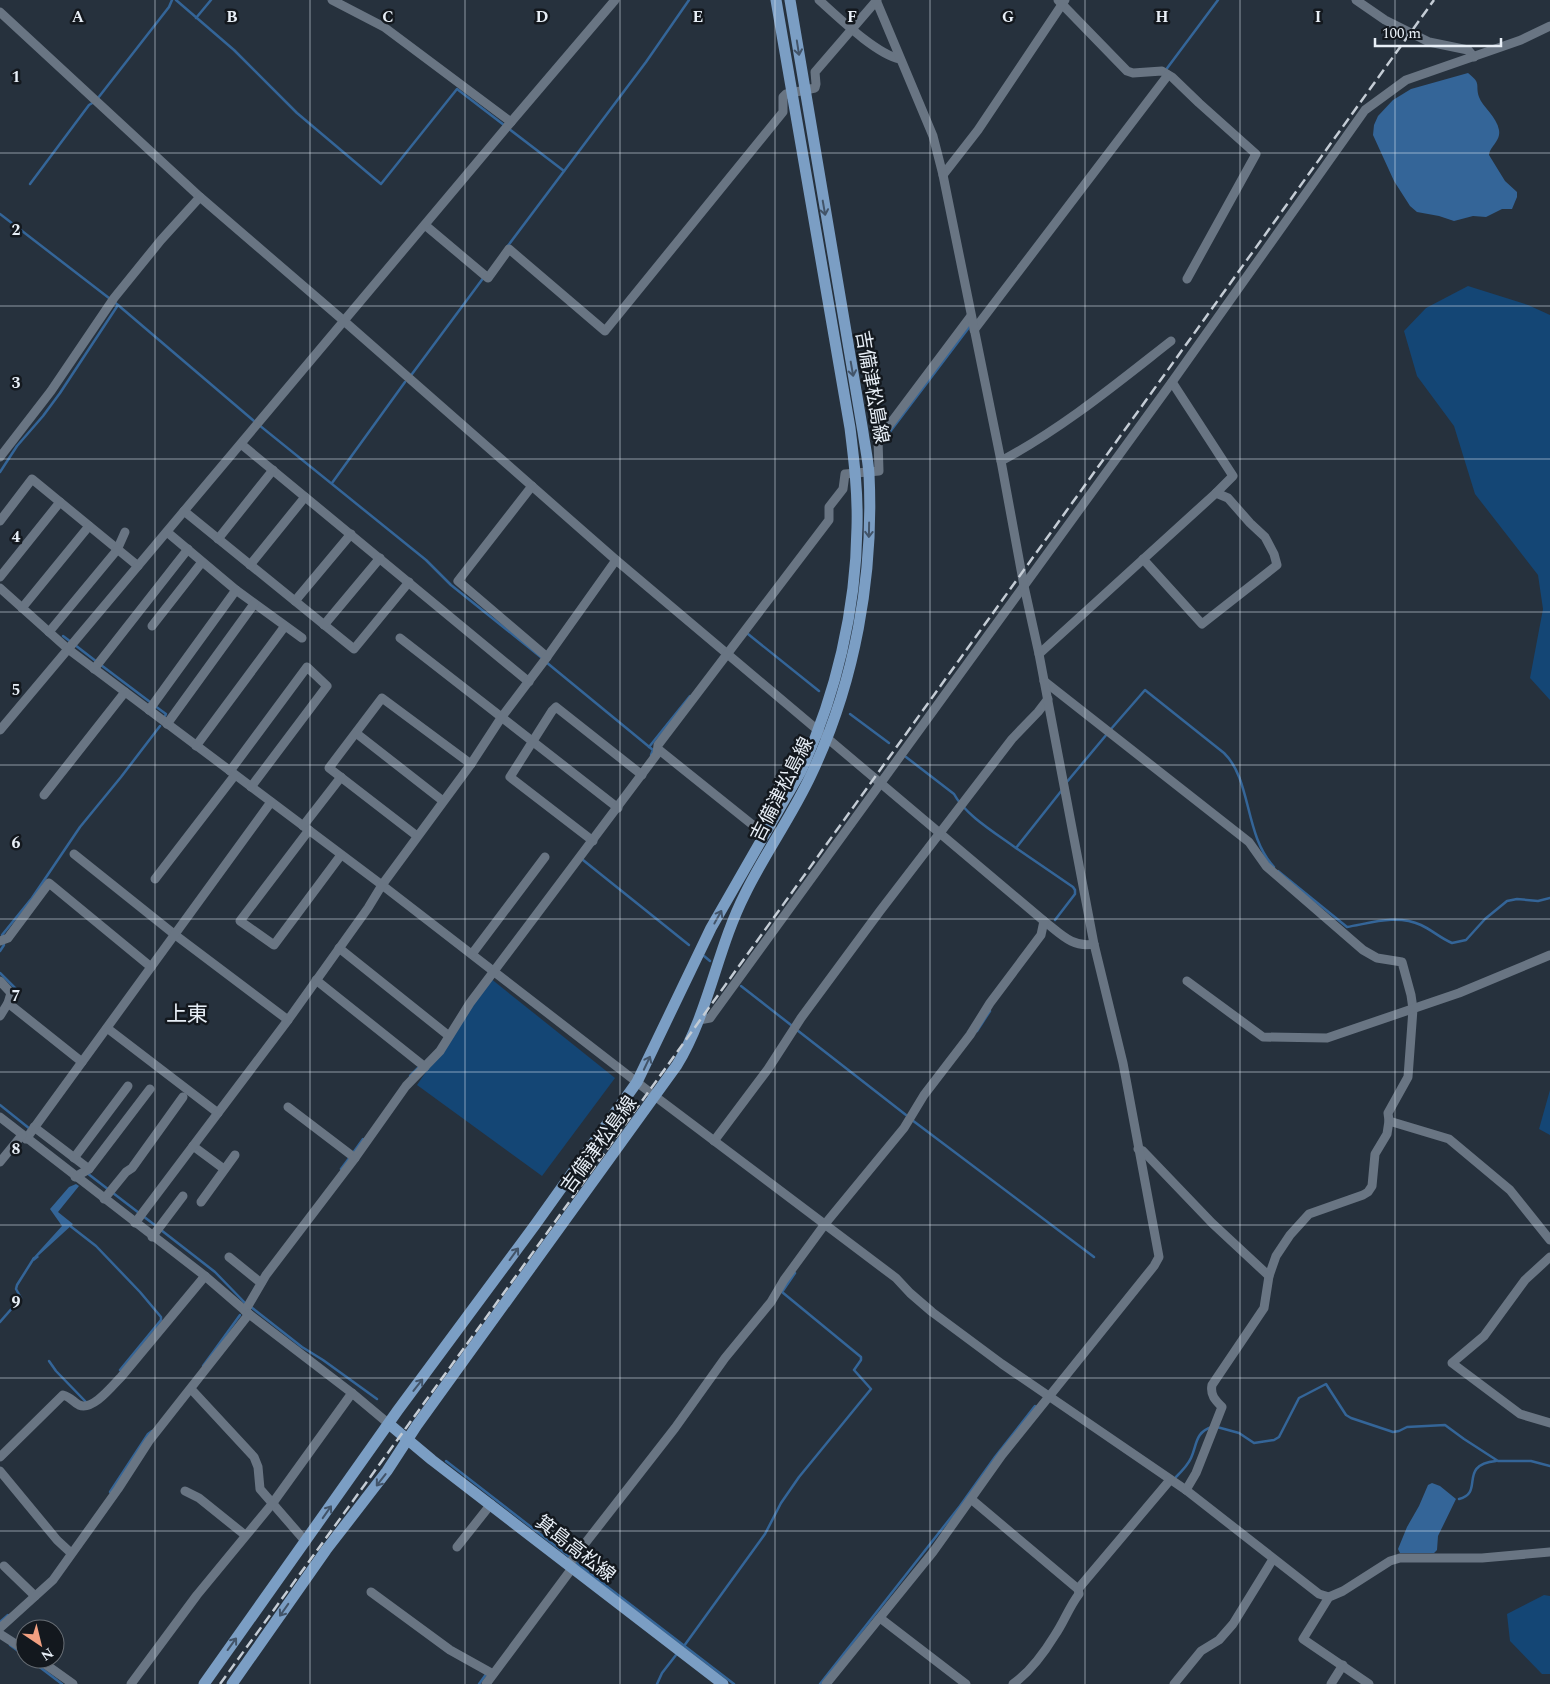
<svg xmlns="http://www.w3.org/2000/svg" width="1550" height="1684" font-family="Spectral,'Noto Sans JP',serif">
	<style>
		.green { fill: #144675 }
		.water { fill: #346598 }
		.lines { fill: none; stroke-linecap: round; stroke-linejoin: round }
		.stream { stroke: #346598; stroke-width: 2.5 }
		.minor { stroke: #697583; stroke-width: 9 }
		.major { stroke: #7b9ec4; stroke-width: 11 }
		.rail { stroke: #c4ccd5; stroke-width: 2.5; stroke-dasharray: 10 5; stroke-linecap: butt }
		.oneway { stroke: #425469 }
		.grid { fill: none; stroke: #e8eff7; stroke-width: 1; stroke-opacity: 0.55 }
		.labels { text-anchor: middle; stroke-width: 5; stroke-linejoin: round; paint-order: stroke }
		.street-label { font-size: 19px; fill: #e8eff7; stroke: #13181e }
		.quarter-label { font-size: 21px; fill: #e8eff7; stroke: #13181e }
		.grid-label { font-size: 16px; text-anchor: middle; font-weight: bold; fill: #e8eff7; stroke: #13181e; stroke-width: 5; stroke-linejoin: round; paint-order: stroke }
	</style>
	<rect width="100%" height="100%" fill="#26313d"/>
	<g class="green">
		<path d="M 1468,286 L 1528,305 L 1550,315 L 1550,700 L 1530,678 L 1543,609 L 1538,575 L 1475,494 L 1454,426 L 1417,376 L 1404,331 L 1426,308 Z"/>
		<path d="M 490,978 L 615,1078 L 542,1176 L 417,1085 Z"/>
		<path d="M 1550,1090 L 1550,1135 L 1539,1129 Z"/>
		<path d="M 1544,1595 L 1550,1596 L 1550,1674 L 1542,1674 L 1510,1641 L 1507,1614 Z"/>
	</g>
	<g class="water">
		<path d="M 1468,73 C 1482,84 1475,84 1479,97 C 1482,106 1497,117 1499,130 C 1501,141 1490,146 1489,155 L 1505,181 L 1517,192 L 1517,197 L 1512,209 L 1502,209 L 1486,217 L 1473,216 L 1454,221 L 1439,216 L 1417,212 L 1410,206 L 1394,181 L 1373,135 L 1374,125 L 1378,116 L 1393,100 L 1411,89 Z"/>
		<path d="M 76,1184 L 79,1186 L 58,1212 L 73,1224 L 38,1256 L 39,1257 L 34,1261 L 32,1259 L 62,1226 L 50,1209 L 69,1187 Z"/>
		<path d="M 1432,1483 L 1440,1486 L 1456,1499 L 1438,1536 L 1437,1550 L 1434,1553 L 1400,1553 L 1398,1549 L 1407,1527 L 1419,1506 L 1428,1485 Z"/>
	</g>
	<g class="lines">
		<g class="stream">
			<path d="M 176,0 L 234,50 L 297,113 L 381,184 L 457,89 L 564,171"/>
			<path d="M 196,18 L 211,0"/>
			<path d="M 1165,71 L 1218,0"/>
			<path d="M 98,98 L 169,7 L 172,0"/>
			<path d="M 30,184 L 89,105 L 94,102"/>
			<path d="M 0,214 L 118,305 L 254,421 L 426,560 L 451,585 L 542,658"/>
			<path d="M 507,247 L 646,62 L 689,0"/>
			<path d="M 412,374 L 484,277"/>
			<path d="M 883,441 L 970,326"/>
			<path d="M 0,472 L 17,446 L 43,416 L 60,393 L 118,305"/>
			<path d="M 332,483 L 405,382"/>
			<path d="M 748,634 L 819,691"/>
			<path d="M 63,636 L 71,642"/>
			<path d="M 75,645 L 97,662"/>
			<path d="M 546,662 L 653,750 L 651,755"/>
			<path d="M 101,665 L 150,702"/>
			<path d="M 155,706 L 166,714 L 165,716"/>
			<path d="M 850,714 L 889,743"/>
			<path d="M 1111,729 L 1145,690 L 1224,753 C 1252,780 1244,835 1274,867"/>
			<path d="M 649,747 L 690,696"/>
			<path d="M 906,757 L 954,794 C 965,815 997,834 1016,848 L 1062,790"/>
			<path d="M 1066,783 L 1107,734"/>
			<path d="M 1016,848 L 1073,887 L 1075,890 L 1075,894 L 1055,920"/>
			<path d="M 583,860 L 689,945"/>
			<path d="M 1278,871 L 1347,927 C 1371,923 1397,914 1421,925 C 1432,930 1440,938 1452,943 L 1466,940 L 1485,919 L 1507,901 L 1517,899 L 1538,901 L 1550,898"/>
			<path d="M 2,935 L 32,898 L 80,827 L 121,777 L 160,726"/>
			<path d="M 0,951 L 4,945 L 3,941"/>
			<path d="M 704,956 L 710,961"/>
			<path d="M 0,973 L 18,991 L 17,996 L 11,1004"/>
			<path d="M 741,986 L 791,1025"/>
			<path d="M 797,1030 L 906,1115"/>
			<path d="M 977,1031 L 990,1011"/>
			<path d="M 410,1076 L 418,1068"/>
			<path d="M 0,1105 L 30,1129"/>
			<path d="M 912,1120 L 1094,1257"/>
			<path d="M 353,1153 L 363,1139"/>
			<path d="M 341,1169 L 350,1157"/>
			<path d="M 87,1173 L 109,1190"/>
			<path d="M 113,1193 L 156,1226"/>
			<path d="M 69,1225 L 96,1246 L 140,1292 L 161,1317 L 161,1320 L 120,1370"/>
			<path d="M 161,1230 L 215,1272 L 246,1304"/>
			<path d="M 251,1307 L 302,1347 L 323,1360 L 377,1399"/>
			<path d="M 0,1322 L 21,1298 L 16,1289 L 17,1285 L 34,1258"/>
			<path d="M 49,1361 L 56,1371 L 86,1402"/>
			<path d="M 203,1366 L 240,1315"/>
			<path d="M 1217,1427 L 1239,1433 L 1254,1443 L 1274,1440 L 1279,1437 L 1299,1398 L 1326,1384 L 1346,1415 L 1351,1418 L 1393,1432 L 1399,1431 L 1407,1427 L 1445,1425 L 1464,1439 L 1498,1461 L 1531,1461 L 1550,1466"/>
			<path d="M 446,1461 L 571,1558"/>
			<path d="M 1176,1477 C 1181,1472 1188,1465 1191,1458 C 1197,1445 1195,1432 1212,1427"/>
			<path d="M 110,1492 L 148,1434 L 152,1431"/>
			<path d="M 1459,1499 C 1485,1493 1457,1465 1496,1461"/>
			<path d="M 575,1562 L 734,1684"/>
			<path d="M 0,1622 L 8,1615"/>
			<path d="M 10,1645 L 25,1656"/>
			<path d="M 684,1646 L 765,1534 L 781,1503 L 799,1477 L 871,1389 L 854,1370 L 861,1360 L 861,1357 L 782,1292 L 795,1273"/>
			<path d="M 29,1659 L 62,1684"/>
			<path d="M 479,1684 L 487,1673"/>
			<path d="M 657,1684 L 662,1673 L 676,1655"/>
			<path d="M 820,1684 L 960,1506 L 995,1457 L 1035,1406"/>
		</g>
		<g class="minor">
			<path d="M 332,0 L 384,27 L 511,122"/>
			<path d="M 819,0 C 838,17 876,54 900,59"/>
			<path d="M 1058,0 L 1127,71 L 1133,73 L 1162,71 L 1172,77 L 1199,103 L 1256,154 L 1187,279"/>
			<path d="M 1356,0 L 1385,20 L 1429,42 L 1468,50 L 1474,57"/>
			<path d="M 0,12 L 200,197 L 344,321 L 616,560 L 1044,921 C 1061,934 1072,948 1094,944"/>
			<path d="M 943,175 L 978,130 L 1065,0"/>
			<path d="M 425,225 L 488,278 L 509,249 L 605,331 L 783,112 L 783,97 L 786,94 L 815,88 L 816,84 L 815,72 L 877,0"/>
			<path d="M 974,330 L 1168,75"/>
			<path d="M 241,444 L 529,682"/>
			<path d="M 0,457 L 51,391 L 114,298 L 161,240 L 200,197"/>
			<path d="M 1001,461 C 1063,428 1116,384 1171,341"/>
			<path d="M 532,486 L 458,581 L 547,657"/>
			<path d="M 184,511 L 354,649 L 409,582"/>
			<path d="M 0,521 L 32,479 L 138,566"/>
			<path d="M 167,532 L 236,590 L 302,638"/>
			<path d="M 218,539 L 273,470"/>
			<path d="M 1143,559 L 1202,624 L 1277,565 L 1274,554 L 1265,537 L 1250,523 L 1228,498 L 1216,493"/>
			<path d="M 250,565 L 305,497"/>
			<path d="M 0,577 L 60,502"/>
			<path d="M 0,588 L 68,649 L 382,885 L 660,1100 L 896,1278 L 910,1293 L 932,1312 L 1002,1364 L 1186,1490 L 1319,1594 L 1329,1597"/>
			<path d="M 295,601 L 351,534"/>
			<path d="M 22,608 L 89,526"/>
			<path d="M 324,625 L 380,558"/>
			<path d="M 152,626 L 202,562"/>
			<path d="M 49,632 L 117,550 L 125,532"/>
			<path d="M 400,638 L 618,808"/>
			<path d="M 1039,654 L 1216,493 L 1233,476 L 1172,382"/>
			<path d="M 94,669 L 188,549"/>
			<path d="M 1044,681 L 1249,842 L 1266,866 L 1363,950 L 1377,958 L 1402,962 L 1411,995 L 1413,1009 L 1408,1077 L 1388,1113 L 1389,1121 L 1387,1134 L 1375,1154 L 1372,1186 L 1368,1192 L 1363,1195 L 1309,1214 L 1290,1235 L 1276,1256 L 1269,1276 L 1264,1308 L 1212,1385 C 1210,1395 1215,1400 1222,1407 L 1196,1473 L 1186,1490"/>
			<path d="M 149,710 L 236,590"/>
			<path d="M 167,724 L 254,604"/>
			<path d="M 0,730 L 511,122 L 615,0"/>
			<path d="M 356,733 L 443,801"/>
			<path d="M 196,746 L 285,626"/>
			<path d="M 658,749 L 759,830"/>
			<path d="M 230,771 L 307,667 L 327,686 L 251,787"/>
			<path d="M 44,795 L 125,692"/>
			<path d="M 303,826 L 341,777"/>
			<path d="M 309,830 L 240,921 L 274,945 L 341,855"/>
			<path d="M 417,836 L 329,768 L 382,698 L 471,764"/>
			<path d="M 593,841 L 510,777 L 552,711 L 556,707 L 642,775"/>
			<path d="M 74,854 L 174,934 L 288,1020"/>
			<path d="M 155,879 L 235,775"/>
			<path d="M 0,941 L 8,938 L 49,883 L 151,967"/>
			<path d="M 339,948 L 449,1036"/>
			<path d="M 472,954 L 545,857"/>
			<path d="M 316,980 L 425,1067"/>
			<path d="M 0,981 L 11,993 L 8,1003 L 0,1016"/>
			<path d="M 1187,981 L 1263,1037 L 1327,1038 L 1459,993 L 1550,955"/>
			<path d="M 8,1003 L 82,1062"/>
			<path d="M 699,1020 L 710,1018 L 1172,382 L 1365,110 L 1406,80 L 1521,40 L 1550,26"/>
			<path d="M 107,1028 L 218,1113"/>
			<path d="M 288,1107 L 355,1158"/>
			<path d="M 0,1117 L 205,1276 L 249,1314 L 352,1393 L 389,1424"/>
			<path d="M 1389,1121 L 1449,1139 L 1510,1190 L 1550,1240"/>
			<path d="M 34,1127 L 89,1169"/>
			<path d="M 26,1139 L 271,802"/>
			<path d="M 714,1141 L 768,1069 L 801,1018 L 880,911 L 1012,739 L 1038,712 L 1048,699"/>
			<path d="M 193,1146 L 224,1169"/>
			<path d="M 1138,1149 L 1143,1151 L 1212,1223 L 1269,1276"/>
			<path d="M 74,1158 L 128,1086"/>
			<path d="M 0,1162 L 22,1135"/>
			<path d="M 75,1177 L 89,1169 L 150,1089"/>
			<path d="M 104,1199 L 126,1172 L 132,1168 L 183,1097"/>
			<path d="M 201,1202 L 235,1155"/>
			<path d="M 135,1223 L 288,1020 L 368,908 L 382,885 L 471,764 L 501,718 L 547,657 L 616,560"/>
			<path d="M 152,1237 L 183,1196"/>
			<path d="M 229,1257 L 261,1283"/>
			<path d="M 1550,1257 L 1525,1280 L 1484,1336 L 1452,1363 L 1520,1414 L 1550,1423"/>
			<path d="M 245,1311 L 266,1275 L 355,1158 L 406,1086 L 440,1051 L 470,1003 L 657,754 L 658,745 L 829,520 L 829,507 L 843,489 L 845,474 L 879,471 L 878,440 L 971,316"/>
			<path d="M 191,1389 L 254,1457 L 258,1467 L 260,1489 L 306,1542"/>
			<path d="M 0,1457 L 63,1395 C 71,1397 73,1402 79,1405 C 93,1411 112,1386 121,1377 L 205,1276"/>
			<path d="M 0,1471 L 57,1540 L 71,1553"/>
			<path d="M 185,1491 L 199,1498 L 245,1535"/>
			<path d="M 971,1499 L 1078,1589 L 1079,1594 C 1069,1607 1064,1622 1055,1635 C 1044,1653 1030,1672 1013,1684"/>
			<path d="M 457,1547 L 491,1504"/>
			<path d="M 569,1564 L 675,1428 L 725,1358 L 771,1302 L 784,1280 L 825,1224 L 904,1128 L 924,1095 L 970,1035 L 990,1003 L 1041,935 L 1044,921"/>
			<path d="M 4,1566 L 35,1596"/>
			<path d="M 1078,1589 L 1170,1480"/>
			<path d="M 371,1592 L 450,1650 L 493,1674"/>
			<path d="M 880,1618 L 966,1684"/>
			<path d="M 0,1628 L 53,1580 L 118,1489 L 149,1441 L 249,1314"/>
			<path d="M 0,1634 L 25,1650"/>
			<path d="M 38,1659 L 73,1684"/>
			<path d="M 131,1684 L 197,1595 L 272,1504 L 352,1393"/>
			<path d="M 486,1684 L 573,1567"/>
			<path d="M 826,1684 L 933,1552 L 1002,1455 L 1154,1266 L 1159,1257 L 1123,1063 L 1094,944 L 1039,654 L 1024,586 L 1001,461 L 943,175 L 933,136 L 876,0"/>
			<path d="M 1174,1684 L 1201,1651 L 1219,1640 L 1233,1624 L 1273,1559"/>
			<path d="M 1331,1684 L 1343,1665"/>
			<path d="M 1369,1684 L 1303,1639 L 1329,1597 L 1343,1591 L 1390,1561 L 1400,1558 L 1482,1558 L 1550,1552"/>
		</g>
		<g class="major">
			<path d="M 389,1424 L 432,1460 L 723,1684"/>
			<path d="M 204,1684 L 398,1410 L 535,1225 L 637,1082 L 711,928 L 801,771 C 836,695 856,610 857,527 C 858,493 854,460 850,428 L 776,0"/>
			<path d="M 232,1684 L 326,1550 L 387,1471 L 417,1425 L 677,1065 C 709,1012 717,949 745,894 C 765,853 792,816 811,775 C 855,682 874,576 869,474 C 868,460 865,446 863,432 L 790,0"/>
		</g>
		<path class="rail" d="M 220,1684 L 480,1326 L 1434,0"/>
	</g>
	<defs><path id="oneway-shaft" d="M-6 0H5M1.5-3L5.5 0L1.5 3" fill="none" stroke-width="1.6" stroke-linecap="round" stroke-linejoin="round" transform="scale(1.25)"/></defs>
	<g class="oneway">
		<use href="#oneway-shaft" transform="translate(798 48) rotate(81)"/>
		<use href="#oneway-shaft" transform="translate(824 208) rotate(80)"/>
		<use href="#oneway-shaft" transform="translate(852 369) rotate(80)"/>
		<use href="#oneway-shaft" transform="translate(869 530) rotate(91)"/>
		<use href="#oneway-shaft" transform="translate(718 917) rotate(-61)"/>
		<use href="#oneway-shaft" transform="translate(647 1063) rotate(-65)"/>
		<use href="#oneway-shaft" transform="translate(514 1254) rotate(-54)"/>
		<use href="#oneway-shaft" transform="translate(418 1385) rotate(-52)"/>
		<use href="#oneway-shaft" transform="translate(381 1480) rotate(128)"/>
		<use href="#oneway-shaft" transform="translate(327 1512) rotate(-55)"/>
		<use href="#oneway-shaft" transform="translate(284 1610) rotate(125)"/>
		<use href="#oneway-shaft" transform="translate(232 1644) rotate(-54)"/>
	</g>
	<path class="grid" d="M 155,0 L 155,1684M 310,0 L 310,1684M 465,0 L 465,1684M 620,0 L 620,1684M 775,0 L 775,1684M 930,0 L 930,1684M 1085,0 L 1085,1684M 1240,0 L 1240,1684M 1395,0 L 1395,1684M 0,153 L 1550,153M 0,306 L 1550,306M 0,459 L 1550,459M 0,612 L 1550,612M 0,765 L 1550,765M 0,919 L 1550,919M 0,1072 L 1550,1072M 0,1225 L 1550,1225M 0,1378 L 1550,1378M 0,1531 L 1550,1531"/>
	<g class="labels">
		<g class="street-label">
			<text transform="translate(873 387) rotate(80)" y="7">吉備津松島線</text>
			<text transform="translate(781 789) rotate(-63)" y="7">吉備津松島線</text>
			<text transform="translate(598 1144) rotate(-54)" y="7">吉備津松島線</text>
			<text transform="translate(576 1548) rotate(38)" y="7">箕島高松線</text>
		</g>
		<g class="quarter-label">
			<text x="187" y="1021">上東</text>
		</g>
	</g>
	<g class="grid-label">
		<text x="78" y="22">A</text>
		<text x="232" y="22">B</text>
		<text x="388" y="22">C</text>
		<text x="542" y="22">D</text>
		<text x="698" y="22">E</text>
		<text x="852" y="22">F</text>
		<text x="1008" y="22">G</text>
		<text x="1162" y="22">H</text>
		<text x="1318" y="22">I</text>
		<text x="16" y="82">1</text>
		<text x="16" y="235">2</text>
		<text x="16" y="388">3</text>
		<text x="16" y="542">4</text>
		<text x="16" y="695">5</text>
		<text x="16" y="848">6</text>
		<text x="16" y="1001">7</text>
		<text x="16" y="1154">8</text>
		<text x="16" y="1307">9</text>
	</g>
	<g transform="translate(40 1644) rotate(145)"><circle r="24" fill="#13181e" stroke="#686e75"/>
	<path d="M0-4L9 19L0 12L-9 19Z" fill="#f2a081"/>
	<text y="-8" font-size="14" font-weight="bold" text-anchor="middle" fill="#e8eff7">N</text>
	</g>
	<path d="M1375 38v8h126v-8" fill="none" stroke="#e8eff7" stroke-width="2.5"/>
	<text x="1382" y="38" font-size="15" fill="#e8eff7" stroke="#13181e" stroke-width="4" paint-order="stroke">100 m</text>
</svg>
